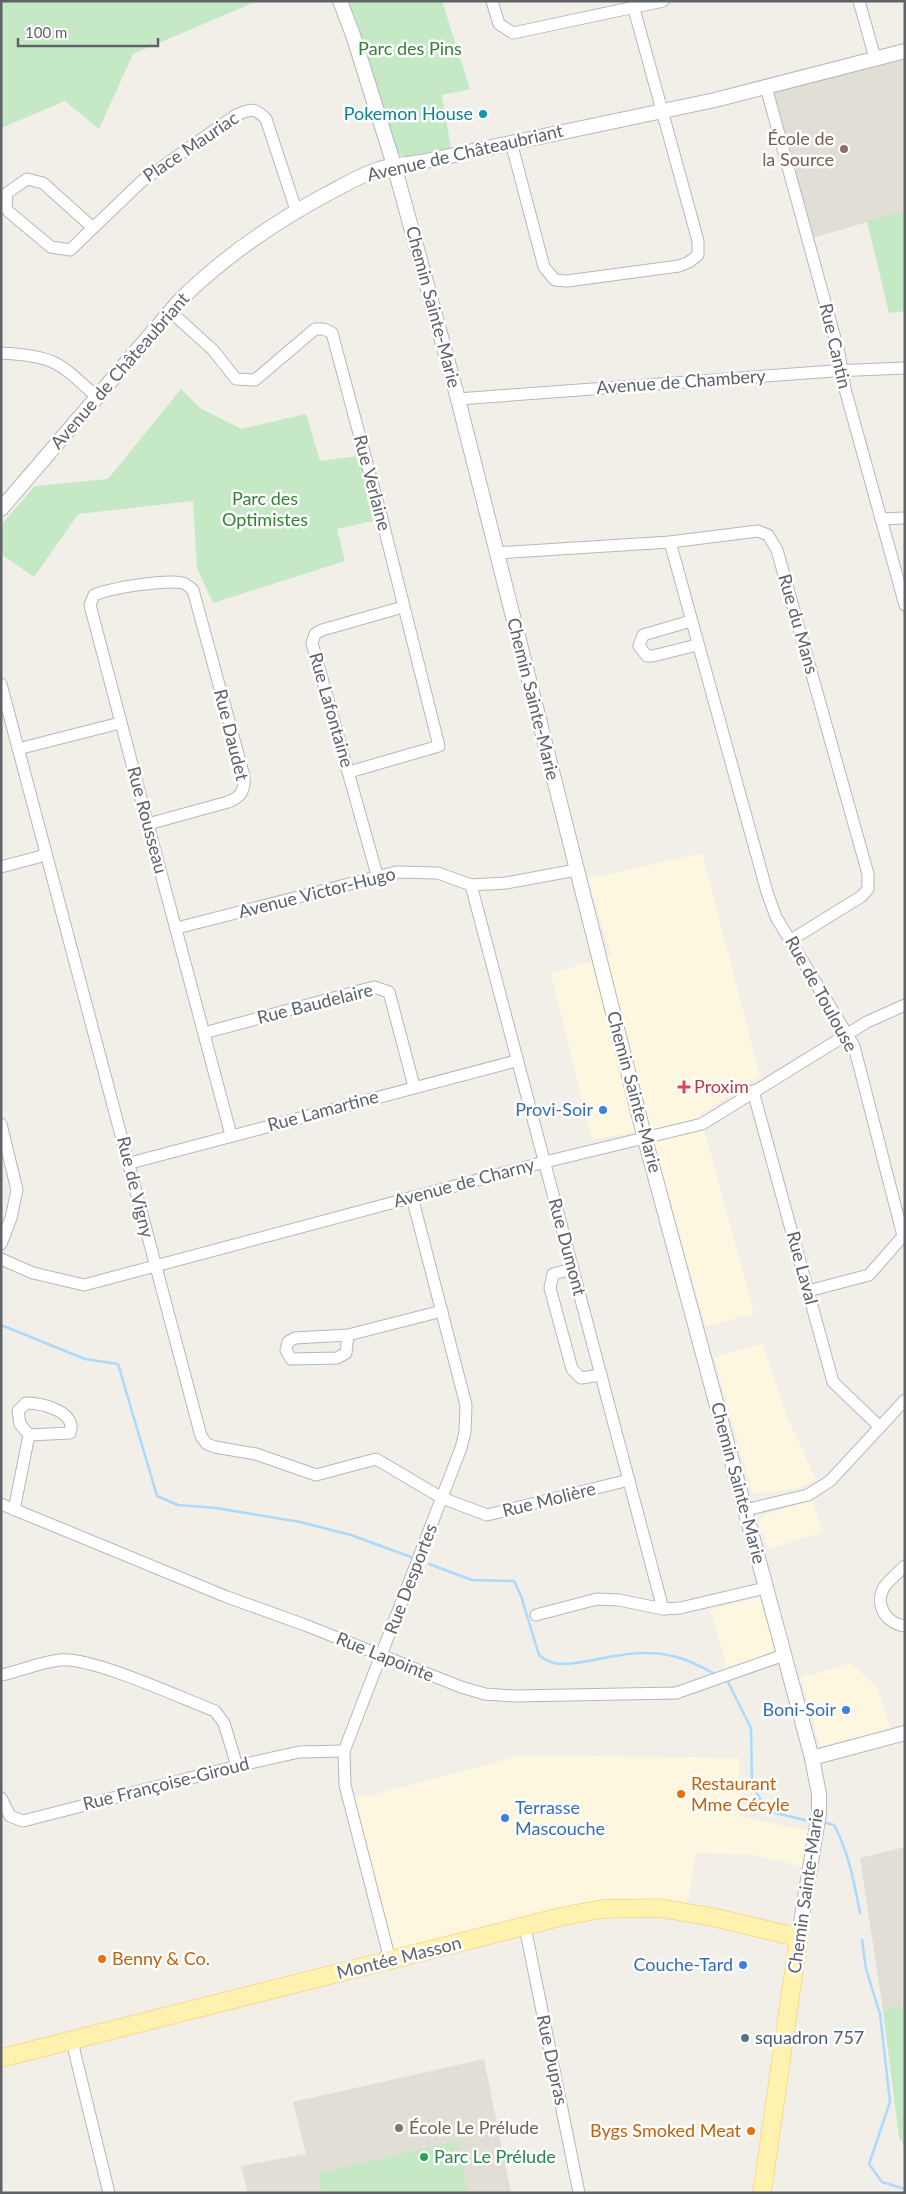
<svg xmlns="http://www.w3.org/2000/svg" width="906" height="2194" font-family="Lato,sans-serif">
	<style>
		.commercial { fill: #fef7e0 }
		.education { fill: #e1ded6 }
		.green { fill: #c5e8c5 }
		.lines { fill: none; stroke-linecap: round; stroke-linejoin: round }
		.stream { stroke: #aadaff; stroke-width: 2.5 }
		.minor-casing { stroke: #b5b8bc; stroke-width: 13 }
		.tertiary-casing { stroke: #b5b8bc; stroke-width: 16 }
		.primary-casing { stroke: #f2c960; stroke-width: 19 }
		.minor { stroke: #fff; stroke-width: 11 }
		.tertiary { stroke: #fff; stroke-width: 14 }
		.primary { stroke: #fff2af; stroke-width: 18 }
		.culture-dot { fill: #0f9aa8; stroke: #fff; stroke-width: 2 }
		.education-dot { fill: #8d6e63; stroke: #fff; stroke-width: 2 }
		.health-dot { fill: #e0444e; stroke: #fff; stroke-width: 2 }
		.shop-dot { fill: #3f7fe0; stroke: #fff; stroke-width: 2 }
		.food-dot { fill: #e8710a; stroke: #fff; stroke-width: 2 }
		.service-dot { fill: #5c6f8a; stroke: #fff; stroke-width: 2 }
		.leisure-dot { fill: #2e9e5b; stroke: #fff; stroke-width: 2 }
		.labels { text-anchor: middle; stroke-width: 5; stroke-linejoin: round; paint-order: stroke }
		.park-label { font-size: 18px; fill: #348238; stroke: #fff }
		.culture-label { font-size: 18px; fill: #0d838f; stroke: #fff; text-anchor: end }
		.education-label { font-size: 18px; fill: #785e54; stroke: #fff; text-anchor: end }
		.street-label { font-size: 18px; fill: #5f6368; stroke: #fff }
		.health-label { font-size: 18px; fill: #be3a42; stroke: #fff; text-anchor: start }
		.shop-label { font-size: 18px; fill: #366cbe; stroke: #fff; text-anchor: end }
		.food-label { font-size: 18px; fill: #c56008; stroke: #fff; text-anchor: start }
		.service-label { font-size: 18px; fill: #4e5e75; stroke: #fff; text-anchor: start }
		.leisure-label { font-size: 18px; fill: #27864d; stroke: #fff; text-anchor: start }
	</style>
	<rect width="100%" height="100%" fill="#f1efe8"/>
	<g class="commercial">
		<path d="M 702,853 L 760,1076 L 700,1114 L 754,1313 L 706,1327 L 649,1129 L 592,1140 L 551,974 L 611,955 L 588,879 Z"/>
		<path d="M 762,1344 L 785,1412 L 816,1480 L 798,1488 L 753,1494 L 714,1357 Z"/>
		<path d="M 811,1500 L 823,1532 L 769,1549 L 758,1521 L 766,1514 Z"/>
		<path d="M 759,1597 L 776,1651 L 727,1667 L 710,1610 Z"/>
		<path d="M 850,1663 L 876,1686 L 891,1730 L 820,1746 L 801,1678 Z"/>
		<path d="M 523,1755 L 739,1758 L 740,1817 L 816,1832 L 810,1868 L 753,1855 L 696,1853 L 686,1911 L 649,1906 L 392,1959 L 350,1798 L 373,1795 Z"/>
	</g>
	<g class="education">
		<path d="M 905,51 L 905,211 L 809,239 L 766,87 Z"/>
		<path d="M 905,1847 L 905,2006 L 883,2010 L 860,1858 Z"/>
		<path d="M 484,2059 L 511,2193 L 248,2193 L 241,2166 L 306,2154 L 293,2102 Z"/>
	</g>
	<g class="green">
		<path d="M 1,1 L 257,1 L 133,54 L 99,129 L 65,101 L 1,128 Z"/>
		<path d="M 347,1 L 442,1 L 470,89 L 442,95 L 451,149 L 419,156 L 402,156 L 393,148 Z"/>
		<path d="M 905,211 L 905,311 L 889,313 L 867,221 Z"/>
		<path d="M 181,389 L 200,408 L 241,429 L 306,414 L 320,461 L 365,455 L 382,519 L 337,529 L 345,561 L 213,603 L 197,568 L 193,501 L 78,514 L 34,577 L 1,554 L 1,525 L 35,486 L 108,479 Z"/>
		<path d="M 905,2006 L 905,2147 L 899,2137 L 883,2010 Z"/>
		<path d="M 457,2141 L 468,2193 L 322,2193 L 318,2173 Z"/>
	</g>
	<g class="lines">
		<g class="stream">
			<path d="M 1,1325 L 85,1359 L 118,1364 L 157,1496 L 178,1505 L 216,1508 L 300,1522 L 351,1535 L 411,1557"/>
			<path d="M 429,1564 L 472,1580 L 514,1581 L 521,1596 L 539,1655 C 546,1661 554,1664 563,1664 C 592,1663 618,1652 647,1653 C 673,1653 691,1661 713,1673"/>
			<path d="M 728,1682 L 751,1728 L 752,1785 L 767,1811 L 809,1821"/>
			<path d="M 826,1823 L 834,1825 C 849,1853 854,1882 860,1913"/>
			<path d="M 862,1940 L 866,1969 L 880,2014 L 890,2102 L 869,2164 L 882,2182 L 905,2189"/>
		</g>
		<g class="minor-casing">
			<g id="minor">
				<path d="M 492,1 L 499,24 L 513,33 L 663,1"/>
				<path d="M 859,1 L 875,58"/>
				<path d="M 766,87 L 839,353 L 845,389 L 905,605"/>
				<path d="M 511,142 L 544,267 L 555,280 L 567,281 L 679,266 L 689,262 L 698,255 L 698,241 L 634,9"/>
				<path d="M 92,227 L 43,183 L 27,179 L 7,193 L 6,208 L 9,212 L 51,247 L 70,250 L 142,181 L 236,115 C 250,109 255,107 266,119 L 296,210"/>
				<path d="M 171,312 L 213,350 L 236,379 L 255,380 L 315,329 L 324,329 L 332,333 L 382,519 L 439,746 L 349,772"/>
				<path d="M 1,353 C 56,356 58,362 97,397"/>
				<path d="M 458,399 L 833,371 L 905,368"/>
				<path d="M 881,519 L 905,518"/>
				<path d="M 670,542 L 767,892 L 776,917 L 854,1046 L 903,1236 L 869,1275 L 808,1291"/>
				<path d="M 496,553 L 670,542 L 758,531 L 768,535 L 777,550 L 868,874 L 868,889 L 862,896 L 791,940"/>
				<path d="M 691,621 L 643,635 L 639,646 L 647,656 L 653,656 L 697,645"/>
				<path d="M 1,684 L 201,1436 L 207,1444 L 215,1447 L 256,1454 L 316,1475 L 376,1459 L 442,1498 L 487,1515 L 629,1480"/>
				<path d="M 18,749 L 120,723"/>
				<path d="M 148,824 L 228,802 C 241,797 245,791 244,776 L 193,590 C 190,588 187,584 183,583 C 165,579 111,588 94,595 L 90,605 C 136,782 184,958 231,1135"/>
				<path d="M 1,867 L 46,855"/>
				<path d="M 377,875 L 312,643 L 315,634 L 322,630 L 403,607"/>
				<path d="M 471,885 L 663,1609"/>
				<path d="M 177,928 L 396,872 L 438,873 L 471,885 L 506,883 L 576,870"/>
				<path d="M 204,1033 L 374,987 L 389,992 L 414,1086"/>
				<path d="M 753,1091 L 833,1382 L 880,1427"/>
				<path d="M 1,1124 L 17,1190 L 11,1218 L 1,1244"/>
				<path d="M 130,1163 L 516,1061"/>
				<path d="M 1,1259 L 33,1273 L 84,1285 L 545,1162 L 702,1124 L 867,1022 L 905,1005"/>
				<path d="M 572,1269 L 553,1274 L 550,1288 L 572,1369 L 581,1378 L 601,1375"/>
				<path d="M 348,1335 L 346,1353 L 337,1358 L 291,1359 L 286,1350 L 288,1342 L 295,1338 L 348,1335 L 442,1311"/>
				<path d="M 26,1403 C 42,1403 78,1412 70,1433 L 29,1435 L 20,1424 L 18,1411 Z"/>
				<path d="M 1,1504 L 227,1597 L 305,1625 L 461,1687 L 485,1694 L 515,1696 L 676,1693 L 784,1655"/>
				<path d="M 14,1510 L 29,1435"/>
				<path d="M 745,1510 L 808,1495 L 830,1481 L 905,1400"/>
				<path d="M 905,1566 C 899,1572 890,1579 885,1586 C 873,1603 886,1624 905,1626"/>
				<path d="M 536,1615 L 597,1599 L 619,1600 L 663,1609 L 680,1608 L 765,1588"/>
				<path d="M 1,1675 C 20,1671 41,1662 60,1660 C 93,1657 181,1698 215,1711 L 224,1723 L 237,1766"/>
				<path d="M 1,1798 L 10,1816 L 23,1821 L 237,1766 L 299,1752 L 344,1751"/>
				<path d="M 525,1927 L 579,2193"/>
				<path d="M 390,1960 L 345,1785 L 344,1751 L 461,1448 L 465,1432 L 466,1405 L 412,1197"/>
				<path d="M 75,2040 L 74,2050 L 109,2193"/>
			</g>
		</g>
		<g class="tertiary-casing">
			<g id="tertiary">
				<path d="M 340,1 L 353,35 L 394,165 L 458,399 L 645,1139 L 812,1758 L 819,1794 L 819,1813 L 799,1935"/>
				<path d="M 1,509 L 181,299 C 225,256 273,223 327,194 C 344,185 361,175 379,169 C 393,165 407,164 421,162 L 715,100 L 905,51"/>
				<path d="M 812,1758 L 905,1733"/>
			</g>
		</g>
		<g class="primary-casing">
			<path id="primary" d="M 1,2058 L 564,1916 L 602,1909 L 660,1908 L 712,1917 L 788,1935 L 799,1935 L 762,2193"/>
		</g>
		<use href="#minor" class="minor"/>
		<use href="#tertiary" class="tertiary"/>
		<use href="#primary" class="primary"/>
	</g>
	<circle class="culture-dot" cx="483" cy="114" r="5"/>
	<g class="education-dot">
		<circle cx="844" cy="149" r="5"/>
		<circle cx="399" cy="2128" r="5"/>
	</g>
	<path class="health-dot" d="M681.5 1079.5h5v5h5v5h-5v5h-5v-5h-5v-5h5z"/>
	<g class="shop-dot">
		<circle cx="603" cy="1110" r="5"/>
		<circle cx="846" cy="1710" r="5"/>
		<circle cx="505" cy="1818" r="5"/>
		<circle cx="743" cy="1965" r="5"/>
	</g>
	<g class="food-dot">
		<circle cx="681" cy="1794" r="5"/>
		<circle cx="102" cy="1959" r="5"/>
		<circle cx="751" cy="2131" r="5"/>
	</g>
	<circle class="service-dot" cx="745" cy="2038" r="5"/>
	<circle class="leisure-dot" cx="424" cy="2157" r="5"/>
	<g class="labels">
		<g class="park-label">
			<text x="410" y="55">Parc des Pins</text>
			<text x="265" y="505">Parc des<tspan x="265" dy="21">Optimistes</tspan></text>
		</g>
		<g class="culture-label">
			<text x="473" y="120">Pokemon House</text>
		</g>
		<g class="education-label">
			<text x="834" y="145">École de<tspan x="834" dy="21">la Source</tspan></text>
			<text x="409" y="2134" text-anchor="start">École Le Prélude</text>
		</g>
		<g class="street-label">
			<text transform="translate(191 147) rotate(-34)" y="6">Place Mauriac</text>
			<text transform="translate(465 153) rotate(-13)" y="6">Avenue de Châteaubriant</text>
			<text transform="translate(433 307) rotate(75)" y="6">Chemin Sainte-Marie</text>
			<text transform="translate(835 346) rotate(77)" y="6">Rue Cantin</text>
			<text transform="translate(120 371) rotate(-49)" y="6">Avenue de Châteaubriant</text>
			<text transform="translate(681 382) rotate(-4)" y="6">Avenue de Chambery</text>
			<text transform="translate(372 483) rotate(75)" y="6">Rue Verlaine</text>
			<text transform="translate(798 624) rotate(74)" y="6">Rue du Mans</text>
			<text transform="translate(533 699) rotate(76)" y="6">Chemin Sainte-Marie</text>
			<text transform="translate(331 710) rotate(74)" y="6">Rue Lafontaine</text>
			<text transform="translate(231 735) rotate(76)" y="6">Rue Daudet</text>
			<text transform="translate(147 820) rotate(75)" y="6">Rue Rousseau</text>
			<text transform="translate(317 893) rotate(-14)" y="6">Avenue Victor-Hugo</text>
			<text transform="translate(821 994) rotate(61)" y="6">Rue de Toulouse</text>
			<text transform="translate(315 1004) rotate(-14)" y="6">Rue Baudelaire</text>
			<text transform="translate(634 1092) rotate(75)" y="6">Chemin Sainte-Marie</text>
			<text transform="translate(323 1111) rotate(-15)" y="6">Rue Lamartine</text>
			<text transform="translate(464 1183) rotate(-15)" y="6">Avenue de Charny</text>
			<text transform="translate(135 1187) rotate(76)" y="6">Rue de Vigny</text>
			<text transform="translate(567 1247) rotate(75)" y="6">Rue Dumont</text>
			<text transform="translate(802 1268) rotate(75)" y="6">Rue Laval</text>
			<text transform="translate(738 1483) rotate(75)" y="6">Chemin Sainte-Marie</text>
			<text transform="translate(549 1500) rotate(-14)" y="6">Rue Molière</text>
			<text transform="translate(411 1579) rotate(-69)" y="6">Rue Desportes</text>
			<text transform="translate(385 1657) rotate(22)" y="6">Rue Lapointe</text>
			<text transform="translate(166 1784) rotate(-14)" y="6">Rue Françoise-Giroud</text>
			<text transform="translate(806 1891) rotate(-82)" y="6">Chemin Sainte-Marie</text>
			<text transform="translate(399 1958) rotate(-14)" y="6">Montée Masson</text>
			<text transform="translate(552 2060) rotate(78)" y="6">Rue Dupras</text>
		</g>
		<g class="health-label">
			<text x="694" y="1093">Proxim</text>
		</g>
		<g class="shop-label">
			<text x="593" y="1116">Provi-Soir</text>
			<text x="836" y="1716">Boni-Soir</text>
			<text x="515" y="1814" text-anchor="start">Terrasse<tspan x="515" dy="21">Mascouche</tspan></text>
			<text x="733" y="1971">Couche-Tard</text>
		</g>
		<g class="food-label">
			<text x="691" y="1790">Restaurant<tspan x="691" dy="21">Mme Cécyle</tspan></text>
			<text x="112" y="1965">Benny &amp; Co.</text>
			<text x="741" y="2137" text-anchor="end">Bygs Smoked Meat</text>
		</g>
		<g class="service-label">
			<text x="755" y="2044">squadron 757</text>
		</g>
		<g class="leisure-label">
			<text x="434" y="2163">Parc Le Prélude</text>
		</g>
	</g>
	<rect width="906" height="2194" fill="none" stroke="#5f6368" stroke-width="5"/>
	<path d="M18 38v8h140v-8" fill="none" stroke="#5f6368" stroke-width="2.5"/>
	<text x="25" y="38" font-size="15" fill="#5f6368" stroke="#ffffff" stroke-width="4" paint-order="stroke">100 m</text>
</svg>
